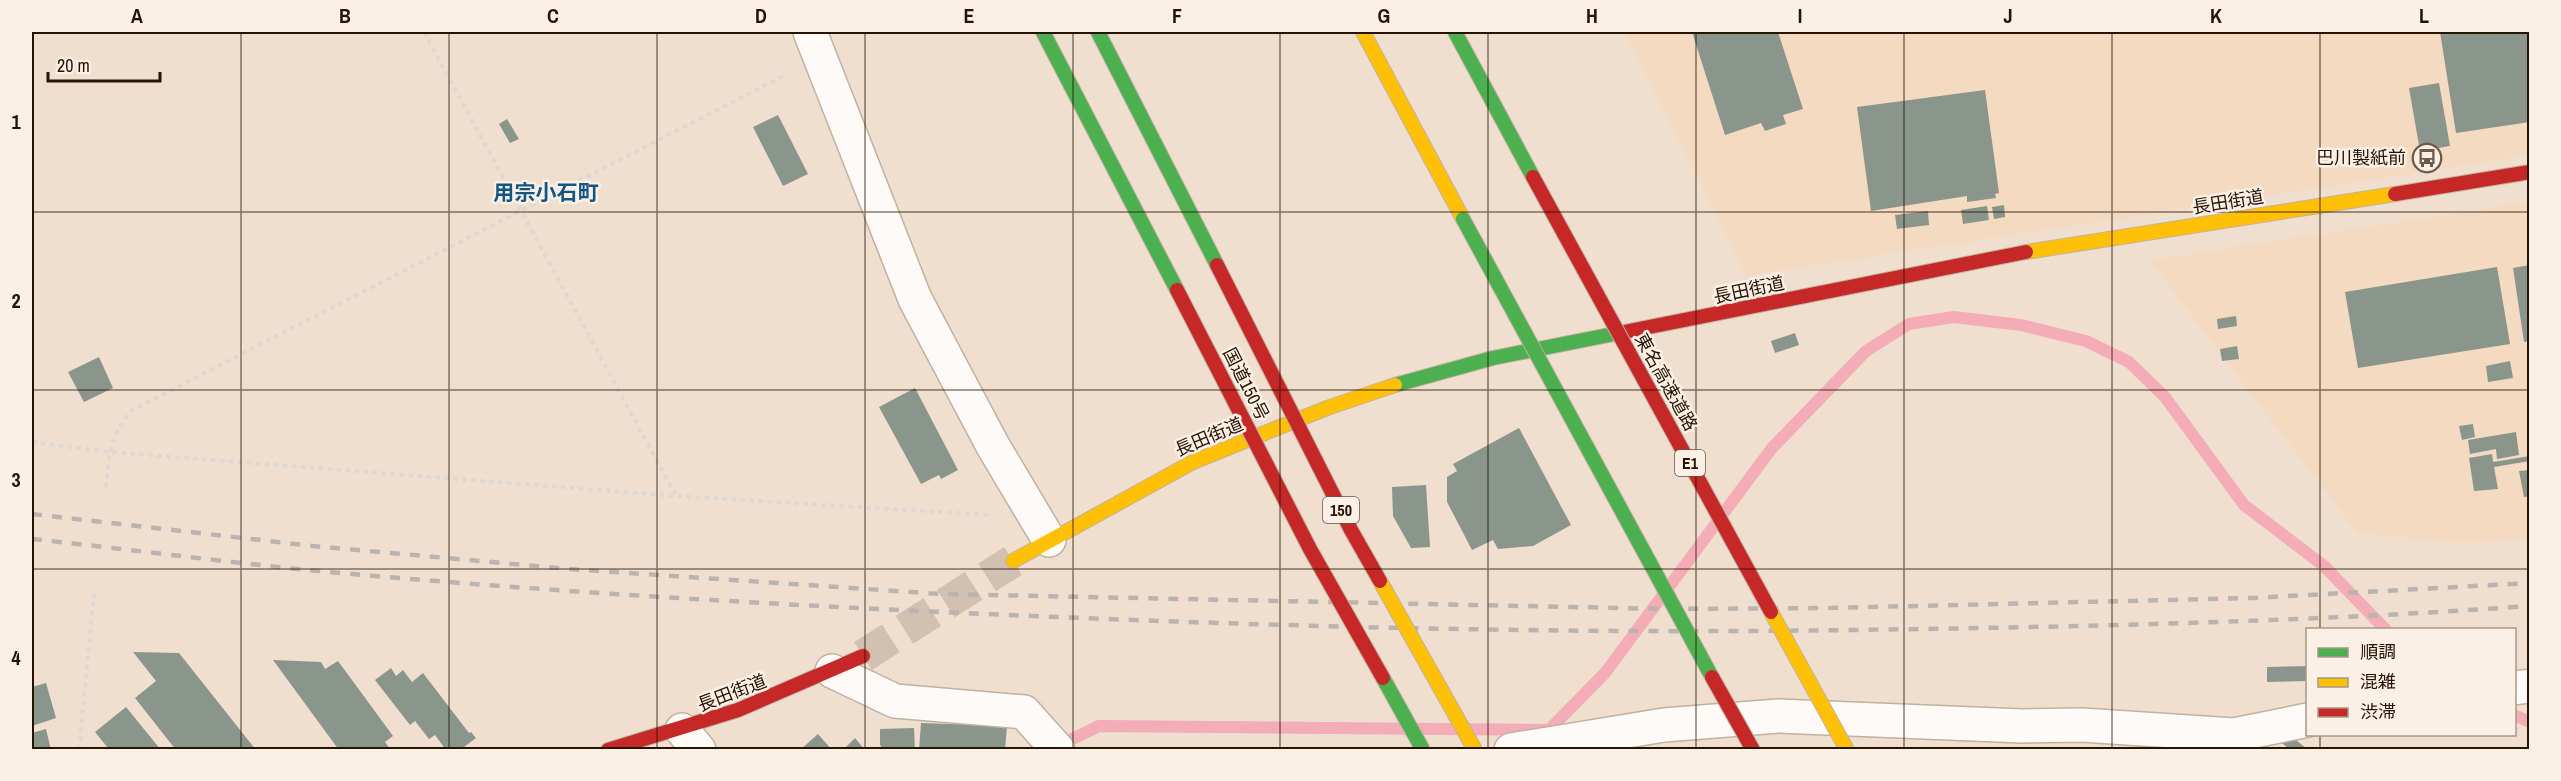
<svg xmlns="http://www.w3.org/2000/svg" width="2561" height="781" font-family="'Archivo Narrow','Noto Sans JP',sans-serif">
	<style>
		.built { fill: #f4dac1 }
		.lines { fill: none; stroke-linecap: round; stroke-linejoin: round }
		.stream { stroke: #f4acb6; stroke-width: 12 }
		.building { fill: #8a958c }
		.secondary-tunnel { stroke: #d2c0b0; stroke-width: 33; stroke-dasharray: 33 16; stroke-linecap: butt }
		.street-casing { stroke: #c1b1a0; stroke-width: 36 }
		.fast-casing { stroke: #c1b1a0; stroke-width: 16 }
		.slow-casing { stroke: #c1b1a0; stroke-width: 16 }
		.jam-casing { stroke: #c1b1a0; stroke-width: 16 }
		.path { stroke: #ded8d3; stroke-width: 4; stroke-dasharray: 4.5 4.5; stroke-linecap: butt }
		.street { stroke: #fdfaf8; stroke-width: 33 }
		.fast { stroke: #4caf50; stroke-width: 14 }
		.slow { stroke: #ffc107; stroke-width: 14 }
		.jam { stroke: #c62828; stroke-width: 14 }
		.rail { stroke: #bab4b0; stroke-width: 4.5; stroke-dasharray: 10 10; stroke-linecap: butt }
		.fast-bridge-casing { stroke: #c1b1a0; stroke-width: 16; stroke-linecap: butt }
		.slow-bridge-casing { stroke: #c1b1a0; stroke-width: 16; stroke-linecap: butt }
		.jam-bridge-casing { stroke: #c1b1a0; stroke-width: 16; stroke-linecap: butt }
		.fast-bridge { stroke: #4caf50; stroke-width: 14 }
		.slow-bridge { stroke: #ffc107; stroke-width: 14 }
		.jam-bridge { stroke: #c62828; stroke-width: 14 }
		.grid { fill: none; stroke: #261302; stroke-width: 1.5; stroke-opacity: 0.55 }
		.labels { text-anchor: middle; stroke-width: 5; stroke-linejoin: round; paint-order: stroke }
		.shield { fill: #fbf0e6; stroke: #665546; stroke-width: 1.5 }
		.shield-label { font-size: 16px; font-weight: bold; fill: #261302 }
		.poi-label { font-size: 18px; fill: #261302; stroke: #fbf0e6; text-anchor: end }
		.street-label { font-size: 18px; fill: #261302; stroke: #fbf0e6 }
		.quarter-label { font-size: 21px; font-weight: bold; fill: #135584; stroke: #fbf0e6 }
		.neatline { fill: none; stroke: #261302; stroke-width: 2 }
		.grid-label { font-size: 20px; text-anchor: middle; font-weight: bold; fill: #261302 }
	</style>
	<rect width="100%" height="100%" fill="#f0dfcf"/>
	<g class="built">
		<path d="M 1624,32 L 2529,32 L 2529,156 L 1746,276 Z"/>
		<path d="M 2529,202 L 2529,540 L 2455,543 L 2357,533 L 2149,260 Z"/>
	</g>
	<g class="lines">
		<g class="stream">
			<path d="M 2514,715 L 2530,722"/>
			<path d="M 1056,747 L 1099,726 L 1549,730 L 1605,673 L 1772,448 L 1866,351 L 1909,324 L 1954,317 L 2021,325 L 2086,341 L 2129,362 L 2165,397 L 2244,505 L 2324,566 L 2386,630"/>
		</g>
	</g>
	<g class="building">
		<path d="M 1692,32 L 1778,32 L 1803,109 L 1783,115 L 1786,124 L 1765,131 L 1761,123 L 1725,135 Z"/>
		<path d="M 2440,32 L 2530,32 L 2530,122 L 2456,133 Z"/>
		<path d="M 2439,83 L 2450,146 L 2420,151 L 2409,88 Z"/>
		<path d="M 1985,90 L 1999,193 L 1995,194 L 1996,198 L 1967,202 L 1967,196 L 1871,211 L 1857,107 Z"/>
		<path d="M 778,115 L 808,174 L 783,186 L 753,127 Z"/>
		<path d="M 507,119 L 519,139 L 510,143 L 499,124 Z"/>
		<path d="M 2004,205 L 2005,217 L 1994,219 L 1992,207 Z"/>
		<path d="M 1987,206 L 1989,220 L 1963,224 L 1961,210 Z"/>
		<path d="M 1928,211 L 1929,225 L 1897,229 L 1895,215 Z"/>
		<path d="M 2530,265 L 2530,341 L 2524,342 L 2513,268 Z"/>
		<path d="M 2497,267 L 2510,344 L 2358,368 L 2345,292 Z"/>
		<path d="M 2236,316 L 2237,326 L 2218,329 L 2217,319 Z"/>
		<path d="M 1795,333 L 1799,345 L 1775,353 L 1771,341 Z"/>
		<path d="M 2237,346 L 2239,359 L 2222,361 L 2220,349 Z"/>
		<path d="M 99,357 L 113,388 L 84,402 L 68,372 Z"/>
		<path d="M 2510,361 L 2513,378 L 2488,382 L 2486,366 Z"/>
		<path d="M 915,388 L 958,470 L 941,479 L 939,475 L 921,484 L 879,407 Z"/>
		<path d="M 2473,424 L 2475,437 L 2462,440 L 2459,426 Z"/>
		<path d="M 1519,428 L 1571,525 L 1533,546 L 1498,549 L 1493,540 L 1472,550 L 1447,502 L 1447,477 L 1457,471 L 1453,464 Z"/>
		<path d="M 2516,432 L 2519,455 L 2497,459 L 2496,449 L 2470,454 L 2468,440 Z"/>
		<path d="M 2492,454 L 2493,462 L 2530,456 L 2530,461 L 2494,467 L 2498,489 L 2474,491 L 2469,458 Z"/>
		<path d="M 2530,470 L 2530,496 L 2524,497 L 2519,471 Z"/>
		<path d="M 1426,485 L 1430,547 L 1411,548 L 1393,516 L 1392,487 Z"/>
		<path d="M 133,652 L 179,653 L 256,750 L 176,750 L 135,698 L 156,681 Z"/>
		<path d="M 273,660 L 321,662 L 325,669 L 338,661 L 393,736 L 385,742 L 391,750 L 339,750 Z"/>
		<path d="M 2308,666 L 2308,681 L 2267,682 L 2267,667 Z"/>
		<path d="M 391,668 L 396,676 L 403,670 L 412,682 L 423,673 L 469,733 L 471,732 L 476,738 L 460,750 L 446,750 L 435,735 L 429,739 L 415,721 L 410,725 L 375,680 Z"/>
		<path d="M 46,683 L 56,718 L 32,726 L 32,687 Z"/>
		<path d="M 126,707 L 161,750 L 105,750 L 108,748 L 95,732 Z"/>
		<path d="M 921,723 L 1007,726 L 1005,750 L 919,750 Z"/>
		<path d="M 914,728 L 915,750 L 884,750 L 880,745 L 880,729 Z"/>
		<path d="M 46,729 L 51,750 L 32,750 L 32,733 Z"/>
		<path d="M 818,734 L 832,750 L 800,750 Z"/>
		<path d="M 2289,734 L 2308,750 L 2290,750 L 2282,743 Z"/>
		<path d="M 855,738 L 865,750 L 843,750 Z"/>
	</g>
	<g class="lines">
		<path class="secondary-tunnel" d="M 863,656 L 1013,561"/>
		<g class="street-casing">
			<g id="street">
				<path d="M 810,32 L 915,299 L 993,446 L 1049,540"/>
				<path d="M 832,671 L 895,701 L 1024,712 L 1058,750"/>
				<path d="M 2514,688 L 2530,686"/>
				<path d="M 682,730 L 699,750"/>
				<path d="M 1511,750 L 1664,725 L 1778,716 L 2022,726 L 2082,725 L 2234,735 L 2308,720"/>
			</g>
		</g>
		<g class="fast-casing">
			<g id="fast">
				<path d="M 1043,32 L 1177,290"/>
				<path d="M 1098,32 L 1217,265"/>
				<path d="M 1455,32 L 1533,177"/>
				<path d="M 1395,385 L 1493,358 L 1619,333"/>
			</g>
		</g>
		<g class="slow-casing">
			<g id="slow">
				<path d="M 1363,32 L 1463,219"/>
				<path d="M 2026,252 L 2395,194"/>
				<path d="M 1013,561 L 1193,462 L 1327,408 L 1395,385"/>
			</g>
		</g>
		<g class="jam-casing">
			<g id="jam">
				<path d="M 2395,194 L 2530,172"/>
				<path d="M 1619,333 L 2026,252"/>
				<path d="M 608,750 L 738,710 L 863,656"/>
			</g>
		</g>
		<g class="path">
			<path d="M 424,32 L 676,496"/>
			<path d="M 32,442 L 110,452 L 676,496 L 991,515"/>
			<path d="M 106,487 C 110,452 108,440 131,411 L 787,74"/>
			<path d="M 79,750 L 94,594"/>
		</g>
		<use href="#street" class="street"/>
		<use href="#fast" class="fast"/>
		<use href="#slow" class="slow"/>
		<use href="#jam" class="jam"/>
		<g class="rail">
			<path d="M 32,514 L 313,546 L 569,569 L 941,594 L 1668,609 L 1829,608 L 2252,598 L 2530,583"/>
			<path d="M 32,539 C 127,549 223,562 319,571 C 549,592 779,605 1009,615 C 1290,627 1570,634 1851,630 C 2077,627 2304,622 2530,606"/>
		</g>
		<g class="fast-bridge-casing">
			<g id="fast-bridge">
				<path d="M 1463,219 L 1712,677"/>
				<path d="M 1383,678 L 1423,750"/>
			</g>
		</g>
		<g class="slow-bridge-casing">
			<g id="slow-bridge">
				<path d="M 1380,581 L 1475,750"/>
				<path d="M 1771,612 L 1847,750"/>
			</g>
		</g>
		<g class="jam-bridge-casing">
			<g id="jam-bridge">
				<path d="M 1533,177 L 1771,612"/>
				<path d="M 1217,265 L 1351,530 L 1380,581"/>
				<path d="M 1177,290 L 1310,549 L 1383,678"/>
				<path d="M 1712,677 L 1753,750"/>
			</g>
		</g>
		<use href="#fast-bridge" class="fast-bridge"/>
		<use href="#slow-bridge" class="slow-bridge"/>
		<use href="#jam-bridge" class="jam-bridge"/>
	</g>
	<path class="grid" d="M 241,32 L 241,750M 449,32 L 449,750M 657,32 L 657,750M 865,32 L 865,750M 1073,32 L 1073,750M 1280,32 L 1280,750M 1488,32 L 1488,750M 1696,32 L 1696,750M 1904,32 L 1904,750M 2112,32 L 2112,750M 2320,32 L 2320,630M 32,212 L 2530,212M 32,390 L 2530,390M 32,569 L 2530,569M 2320,734 L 2320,750"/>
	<defs>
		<g id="bus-ring" transform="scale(1.5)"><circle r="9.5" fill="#fbf0e6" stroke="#6d5a4a" stroke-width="1.5"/><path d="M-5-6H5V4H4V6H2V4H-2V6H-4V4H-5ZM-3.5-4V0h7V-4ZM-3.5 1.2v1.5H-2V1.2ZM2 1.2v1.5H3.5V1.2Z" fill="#6d5a4a"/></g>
	</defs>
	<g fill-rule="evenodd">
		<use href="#bus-ring" x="2427" y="158"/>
	</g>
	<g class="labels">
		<g class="shield">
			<rect x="1675" y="450" width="30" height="26" rx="4.5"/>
			<rect x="1323" y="497" width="36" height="26" rx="4.5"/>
		</g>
		<g class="shield-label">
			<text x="1690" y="469">E1</text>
			<text x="1341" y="516">150</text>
		</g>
		<g class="poi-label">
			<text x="2406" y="164">巴川製紙前</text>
		</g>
		<g class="street-label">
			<text transform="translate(2228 202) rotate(-9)" y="6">長田街道</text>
			<text transform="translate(1749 290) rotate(-12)" y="6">長田街道</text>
			<text transform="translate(1666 382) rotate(61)" y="6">東名高速道路</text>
			<text transform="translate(1246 384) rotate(63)" y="6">国道150号</text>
			<text transform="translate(1209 437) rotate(-23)" y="6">長田街道</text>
			<text transform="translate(732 693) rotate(-21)" y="6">長田街道</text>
		</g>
		<g class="quarter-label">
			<text x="546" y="200">用宗小石町</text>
		</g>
	</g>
	<rect width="2561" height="781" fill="none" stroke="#fbf0e6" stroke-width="66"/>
	<rect x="2306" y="628" width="210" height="108" fill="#fbf0e6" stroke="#a6988b" stroke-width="1.5"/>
	<rect x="2318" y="648" width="30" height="9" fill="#4caf50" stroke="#a6988b" stroke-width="1.5"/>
	<text x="2360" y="658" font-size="18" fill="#261302">順調</text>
	<rect x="2318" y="678" width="30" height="9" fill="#ffc107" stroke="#a6988b" stroke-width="1.5"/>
	<text x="2360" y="688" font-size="18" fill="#261302">混雑</text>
	<rect x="2318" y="708" width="30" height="9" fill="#c62828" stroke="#a6988b" stroke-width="1.5"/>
	<text x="2360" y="718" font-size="18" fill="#261302">渋滞</text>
	<path d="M48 72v9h112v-9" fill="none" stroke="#261302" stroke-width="3"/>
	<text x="57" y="72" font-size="18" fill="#261302" stroke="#fbf0e6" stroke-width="4.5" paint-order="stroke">20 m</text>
	<rect x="33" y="33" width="2495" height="715" class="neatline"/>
	<g class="grid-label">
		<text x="137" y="23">A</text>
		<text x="345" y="23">B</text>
		<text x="553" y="23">C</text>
		<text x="761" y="23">D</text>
		<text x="969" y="23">E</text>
		<text x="1177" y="23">F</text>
		<text x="1384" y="23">G</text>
		<text x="1592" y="23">H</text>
		<text x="1800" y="23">I</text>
		<text x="2008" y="23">J</text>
		<text x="2216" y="23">K</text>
		<text x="2424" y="23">L</text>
		<text x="16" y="129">1</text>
		<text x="16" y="308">2</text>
		<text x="16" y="487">3</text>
		<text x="16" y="665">4</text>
	</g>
</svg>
